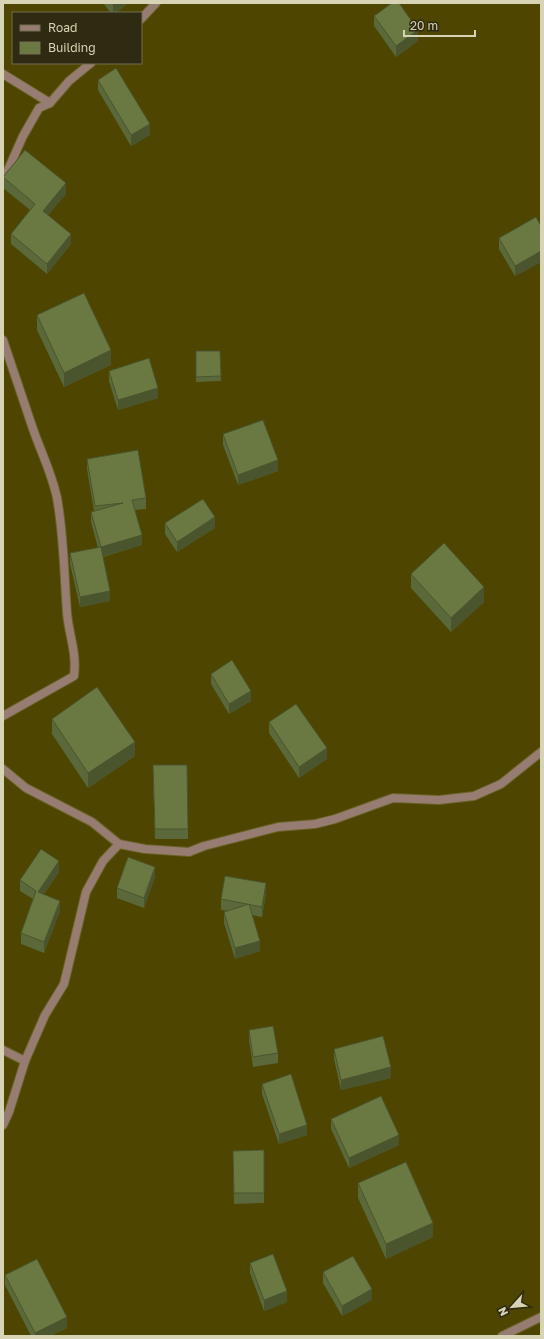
<svg xmlns="http://www.w3.org/2000/svg" width="544" height="1339" font-family="'Golos Text',sans-serif">
	<style>
		.lines { fill: none; stroke-linecap: round; stroke-linejoin: round }
		.minor-casing { stroke: #696224; stroke-width: 10 }
		.minor { stroke: #977c72; stroke-width: 8 }
		.wall { fill: #5b6839 }
		.shaded-wall { fill: #4a552e }
		.building { fill: #6a7942; stroke: #4a552e }
	</style>
	<rect width="100%" height="100%" fill="#4d4500"/>
	<g class="lines">
		<g class="minor-casing">
			<g id="minor">
				<path d="M 141,19 L 156,3"/>
				<path d="M 3,74 L 50,103"/>
				<path d="M 3,181 L 23,136 L 39,108 L 50,103 L 69,81 L 91,63"/>
				<path d="M 3,340 C 13,369 23,399 33,429 C 41,452 52,474 57,498 C 64,536 64,574 67,613 C 69,636 77,652 74,676 L 3,716"/>
				<path d="M 3,769 L 26,788 L 92,822 L 119,844 L 145,849 L 189,852 L 204,846 L 278,827 L 315,824 L 335,819 L 393,798 L 439,800 L 474,796 L 501,784 L 541,752"/>
				<path d="M 3,1050 L 25,1061"/>
				<path d="M 3,1125 L 9,1112 L 25,1061 L 45,1015 L 64,984 L 86,892 L 103,861 L 119,844"/>
				<path d="M 502,1336 L 541,1317"/>
			</g>
		</g>
		<use href="#minor" class="minor"/>
	</g>
	<g class="wall">
		<path d="M 103,3 L 128,3 L 116,13 L 111,13 Z"/>
		<path d="M 374,16 L 418,41 L 396,57 L 374,26 Z"/>
		<path d="M 98,80 L 150,135 L 131,146 L 98,90 Z"/>
		<path d="M 3,177 L 66,194 L 48,215 L 71,244 L 47,274 L 11,244 L 11,234 L 30,210 L 3,188 Z"/>
		<path d="M 541,226 L 541,262 L 515,276 L 499,249 L 499,238 Z"/>
		<path d="M 37,315 L 111,365 L 64,387 L 37,330 Z"/>
		<path d="M 196,351 L 220,351 L 221,381 L 196,382 Z"/>
		<path d="M 109,371 L 158,398 L 118,410 L 109,381 Z"/>
		<path d="M 223,434 L 278,471 L 238,485 L 223,445 Z"/>
		<path d="M 87,459 L 146,498 L 146,509 L 135,510 L 142,545 L 103,557 L 110,601 L 80,607 L 70,564 L 70,553 L 98,548 L 91,522 L 91,512 L 94,511 L 87,469 Z"/>
		<path d="M 165,523 L 215,528 L 177,552 L 165,534 Z"/>
		<path d="M 411,574 L 484,602 L 451,632 L 411,588 Z"/>
		<path d="M 211,674 L 251,701 L 229,714 L 211,684 Z"/>
		<path d="M 52,719 L 135,756 L 88,788 L 52,734 Z"/>
		<path d="M 269,722 L 327,759 L 299,778 L 269,733 Z"/>
		<path d="M 153,776 L 188,829 L 188,839 L 155,839 Z"/>
		<path d="M 59,872 L 44,894 L 60,911 L 44,953 L 21,944 L 21,933 L 33,899 L 20,891 L 20,880 Z"/>
		<path d="M 155,877 L 144,908 L 117,898 L 117,888 Z"/>
		<path d="M 266,893 L 262,917 L 252,915 L 260,951 L 235,959 L 224,923 L 224,912 L 228,911 L 221,910 L 221,899 Z"/>
		<path d="M 249,1030 L 278,1053 L 278,1063 L 253,1067 L 249,1040 Z"/>
		<path d="M 334,1049 L 391,1078 L 341,1090 L 334,1059 Z"/>
		<path d="M 262,1084 L 307,1135 L 279,1144 L 262,1094 Z"/>
		<path d="M 331,1119 L 399,1145 L 349,1168 L 331,1129 Z"/>
		<path d="M 264,1150 L 264,1203 L 234,1204 L 233,1161 Z"/>
		<path d="M 358,1183 L 433,1237 L 386,1259 L 358,1198 Z"/>
		<path d="M 250,1263 L 287,1302 L 264,1311 L 250,1273 Z"/>
		<path d="M 323,1272 L 372,1300 L 342,1316 L 323,1283 Z"/>
		<path d="M 5,1275 L 67,1328 L 50,1336 L 31,1336 L 5,1285 Z"/>
	</g>
	<g class="shaded-wall">
		<path d="M 113,3 L 128,3 L 116,13 L 113,13 Z"/>
		<path d="M 418,30 L 418,41 L 396,57 L 396,46 Z"/>
		<path d="M 150,124 L 150,135 L 131,146 L 131,135 Z"/>
		<path d="M 66,183 L 66,194 L 43,221 L 43,211 Z"/>
		<path d="M 71,234 L 71,244 L 47,274 L 47,264 Z"/>
		<path d="M 541,251 L 541,262 L 515,276 L 515,266 Z"/>
		<path d="M 111,350 L 111,365 L 64,387 L 64,373 Z"/>
		<path d="M 158,388 L 158,398 L 118,410 L 118,400 Z"/>
		<path d="M 278,460 L 278,471 L 238,485 L 238,475 Z"/>
		<path d="M 215,517 L 215,528 L 177,552 L 177,542 Z"/>
		<path d="M 142,535 L 142,545 L 101,557 L 101,547 Z"/>
		<path d="M 484,587 L 484,602 L 451,632 L 451,618 Z"/>
		<path d="M 110,591 L 110,601 L 80,607 L 80,597 Z"/>
		<path d="M 251,691 L 251,701 L 229,714 L 229,704 Z"/>
		<path d="M 135,742 L 135,756 L 88,788 L 88,773 Z"/>
		<path d="M 327,748 L 327,759 L 299,778 L 299,767 Z"/>
		<path d="M 59,861 L 59,872 L 38,902 L 38,892 Z"/>
		<path d="M 155,867 L 155,877 L 144,908 L 144,898 Z"/>
		<path d="M 266,883 L 266,893 L 262,917 L 262,907 Z"/>
		<path d="M 60,901 L 60,911 L 44,953 L 44,942 Z"/>
		<path d="M 260,941 L 260,951 L 235,959 L 235,948 Z"/>
		<path d="M 391,1067 L 391,1078 L 341,1090 L 341,1080 Z"/>
		<path d="M 307,1125 L 307,1135 L 279,1144 L 279,1134 Z"/>
		<path d="M 399,1135 L 399,1145 L 349,1168 L 349,1158 Z"/>
		<path d="M 433,1223 L 433,1237 L 386,1259 L 386,1244 Z"/>
		<path d="M 372,1289 L 372,1300 L 342,1316 L 342,1306 Z"/>
		<path d="M 287,1291 L 287,1302 L 264,1311 L 264,1300 Z"/>
		<path d="M 67,1317 L 67,1328 L 50,1336 L 35,1336 L 35,1333 Z"/>
	</g>
	<g class="building">
		<path d="M 392,3 L 399,3 L 418,30 L 396,46 L 374,16 Z"/>
		<path d="M 116,68 L 150,124 L 131,135 L 98,80 Z"/>
		<path d="M 25,150 L 66,183 L 43,211 L 71,234 L 47,264 L 11,234 L 35,204 L 3,177 Z"/>
		<path d="M 536,217 L 541,226 L 541,251 L 515,266 L 499,238 Z"/>
		<path d="M 84,293 L 111,350 L 64,373 L 37,315 Z"/>
		<path d="M 196,351 L 220,351 L 221,376 L 196,377 Z"/>
		<path d="M 149,358 L 158,388 L 118,400 L 109,371 Z"/>
		<path d="M 263,420 L 278,460 L 238,475 L 223,434 Z"/>
		<path d="M 138,450 L 146,498 L 132,500 L 142,535 L 101,547 L 110,591 L 80,597 L 70,553 L 101,547 L 91,512 L 123,503 L 95,506 L 87,459 Z"/>
		<path d="M 203,499 L 215,517 L 177,542 L 165,523 Z"/>
		<path d="M 444,543 L 484,587 L 451,618 L 411,574 Z"/>
		<path d="M 232,660 L 251,691 L 229,704 L 211,674 Z"/>
		<path d="M 97,687 L 135,742 L 88,773 L 52,719 Z"/>
		<path d="M 296,704 L 327,748 L 299,767 L 269,722 Z"/>
		<path d="M 153,765 L 187,765 L 188,829 L 155,829 Z"/>
		<path d="M 41,849 L 59,861 L 38,892 L 60,901 L 44,942 L 21,933 L 36,891 L 20,880 Z"/>
		<path d="M 128,857 L 155,867 L 144,898 L 117,888 Z"/>
		<path d="M 225,876 L 266,883 L 262,907 L 221,899 Z"/>
		<path d="M 249,904 L 260,941 L 235,948 L 224,912 Z"/>
		<path d="M 273,1026 L 278,1053 L 253,1057 L 249,1030 Z"/>
		<path d="M 383,1036 L 391,1067 L 341,1080 L 334,1049 Z"/>
		<path d="M 291,1074 L 307,1125 L 279,1134 L 262,1084 Z"/>
		<path d="M 381,1096 L 399,1135 L 349,1158 L 331,1119 Z"/>
		<path d="M 264,1150 L 264,1193 L 234,1193 L 233,1151 Z"/>
		<path d="M 406,1162 L 433,1223 L 386,1244 L 358,1183 Z"/>
		<path d="M 273,1254 L 287,1291 L 264,1300 L 250,1263 Z"/>
		<path d="M 353,1256 L 372,1289 L 342,1306 L 323,1272 Z"/>
		<path d="M 37,1259 L 67,1317 L 35,1333 L 5,1275 Z"/>
	</g>
	<rect width="544" height="1339" fill="none" stroke="#d7d4b5" stroke-width="8"/>
	<rect x="12" y="12" width="130" height="52" fill="#2f2b12" stroke="#726f53"/>
	<rect x="20" y="25" width="20" height="6" fill="#977c72" stroke="#726f53"/>
	<text x="48" y="32" font-size="12" fill="#d7d4b5">Road</text>
	<rect x="20" y="42" width="20" height="12" fill="#6a7942" stroke="#726f53"/>
	<text x="48" y="52" font-size="12" fill="#d7d4b5">Building</text>
	<g transform="translate(512 1307) rotate(243)" stroke="#2f2b12" stroke-width="3" paint-order="stroke">
	<path d="M0-3L7 15L0 10L-7 15Z" fill="#d7d4b5"/>
	<text y="-6" font-size="11" font-weight="bold" text-anchor="middle" fill="#d7d4b5">N</text>
	</g>
	<path d="M404 30v6h71v-6" fill="none" stroke="#d7d4b5" stroke-width="2"/>
	<text x="410" y="30" font-size="12" fill="#d7d4b5" stroke="#2f2b12" stroke-width="3" paint-order="stroke">20 m</text>
</svg>
